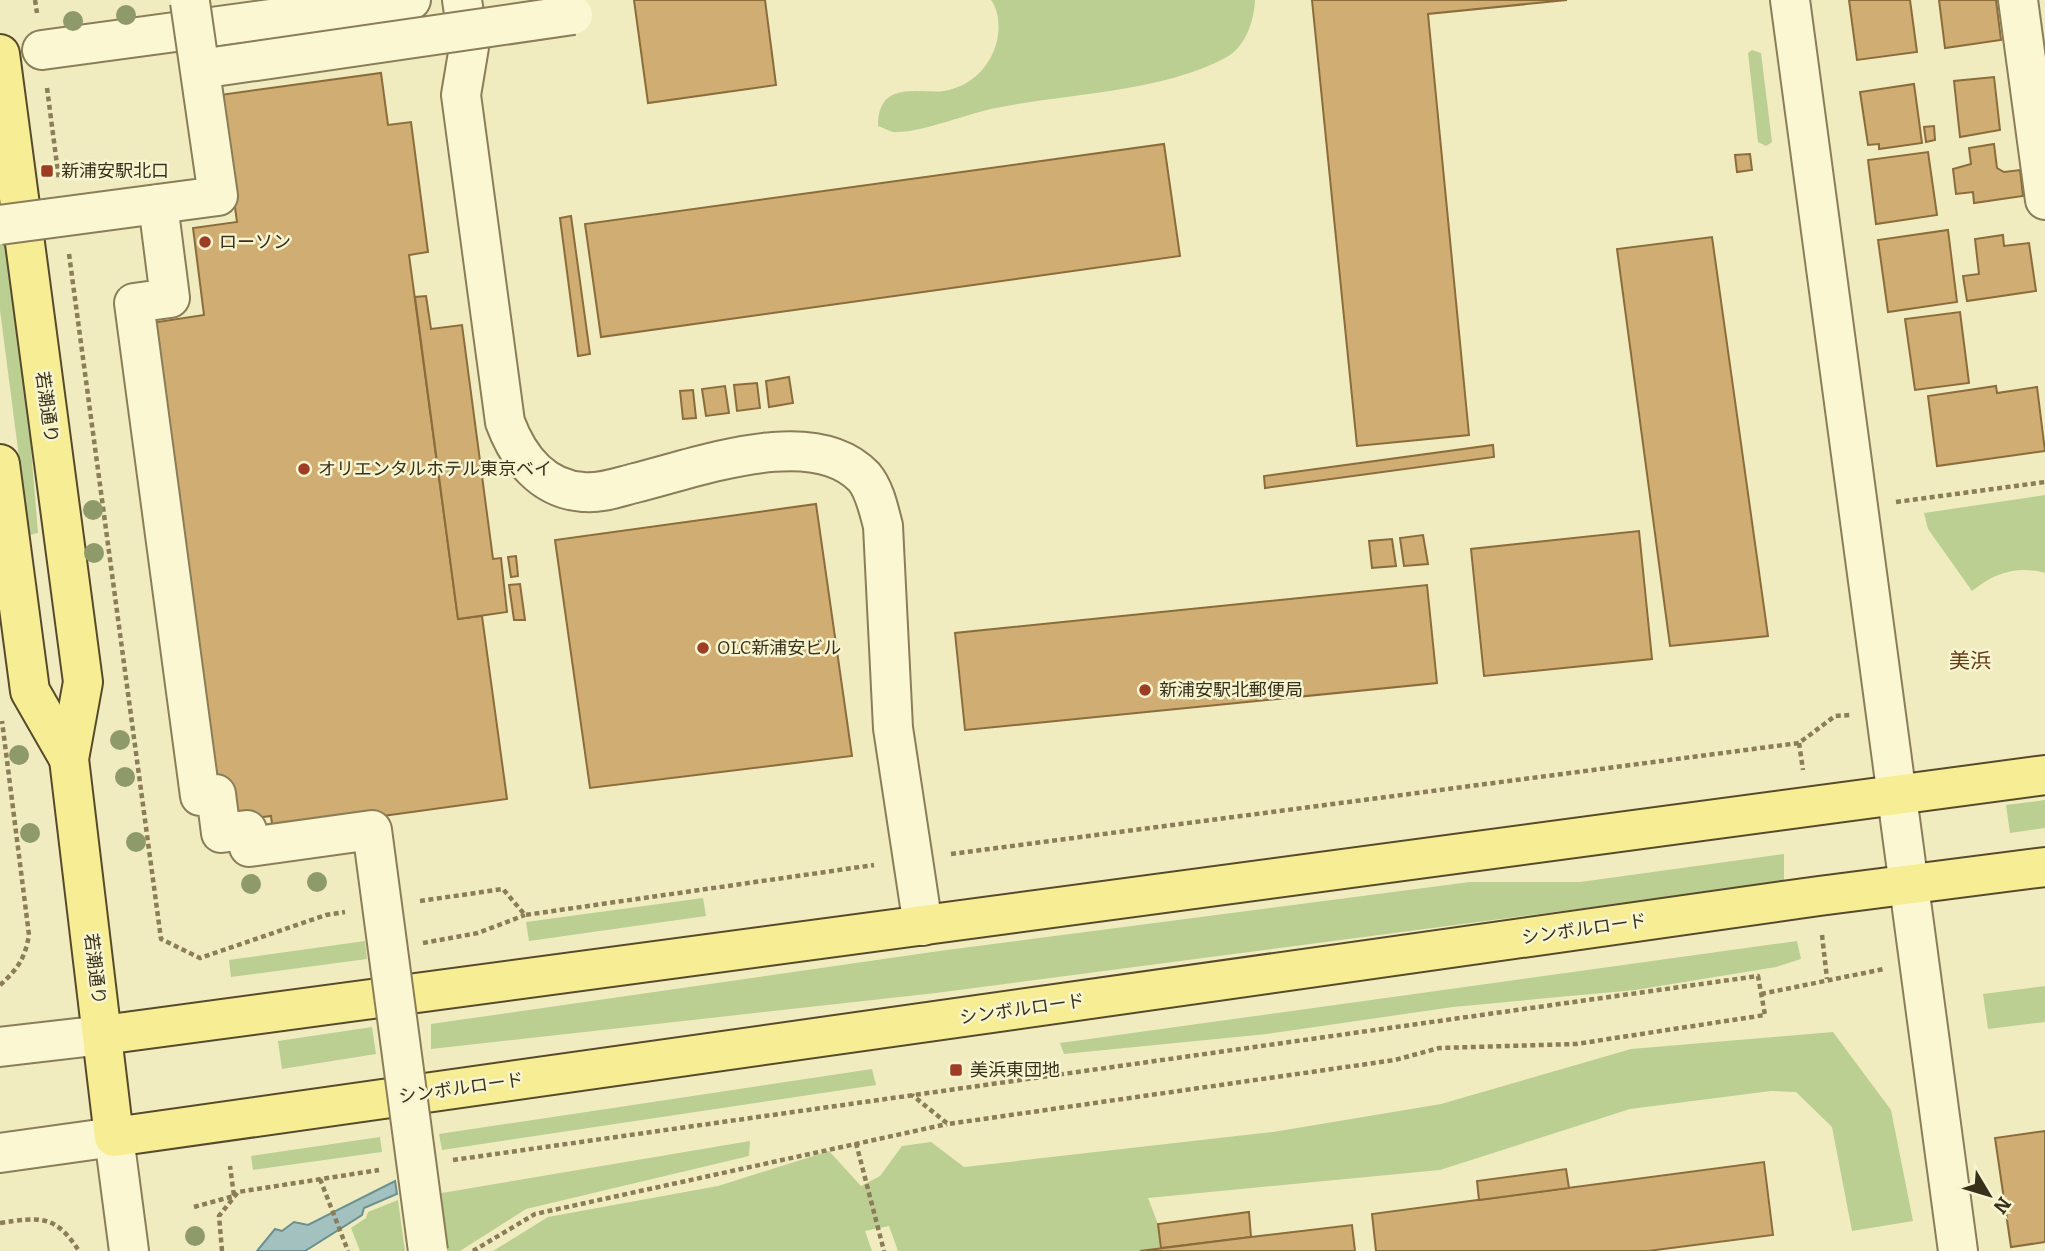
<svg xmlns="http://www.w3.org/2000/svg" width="2045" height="1251" font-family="Bitter,'Noto Sans JP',serif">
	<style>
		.green { fill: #bbcf93 }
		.water { fill: #a3c2bf; stroke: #6a908f; stroke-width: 2 }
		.building { fill: #d0ae73; stroke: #8b6c3b; stroke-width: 2 }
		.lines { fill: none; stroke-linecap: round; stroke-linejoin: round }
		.minor-casing { stroke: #8a7d57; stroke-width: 42 }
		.major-casing { stroke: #574a2b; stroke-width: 42 }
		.path { stroke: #8a7d57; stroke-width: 4.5; stroke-dasharray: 5 3.5; stroke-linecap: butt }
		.minor { stroke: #fbf7d3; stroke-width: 38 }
		.major { stroke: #f6ed95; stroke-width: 38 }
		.minor-bridge-casing { stroke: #8a7d57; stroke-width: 42; stroke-linecap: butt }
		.minor-bridge { stroke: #fbf7d3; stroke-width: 38 }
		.tree { fill: #8e9a69 }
		.poi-dot { fill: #9c3d24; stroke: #f7f4d0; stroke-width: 2.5 }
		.labels { text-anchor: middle; stroke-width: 5; stroke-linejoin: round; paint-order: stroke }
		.poi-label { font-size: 18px; fill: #39301c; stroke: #f7f4d0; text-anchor: start }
		.street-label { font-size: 18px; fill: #39301c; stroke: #f7f4d0 }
		.quarter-label { font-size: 21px; fill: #683b19; stroke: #f7f4d0 }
	</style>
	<rect width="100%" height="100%" fill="#f0ecc0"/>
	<g class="green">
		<path d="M 991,0 L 1255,0 C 1254,22 1245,48 1225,58 C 1159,93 1068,93 996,108 C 970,113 922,132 898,132 C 892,133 884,128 878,126 C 878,113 881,99 895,94 C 911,88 928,93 944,91 C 971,86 990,68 997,41 C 1000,27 999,11 991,0 Z"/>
		<path d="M 1752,50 L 1761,53 L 1772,142 L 1766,146 L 1758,142 L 1748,53 Z"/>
		<path d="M 6,238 L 29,424 L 38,533 L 29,535 L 0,310 L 0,239 Z"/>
		<path d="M 2045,495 L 2045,573 C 2017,565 1994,573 1972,591 L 1928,529 L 1924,513 Z"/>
		<path d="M 2045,800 L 2045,828 L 2010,833 L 2006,805 Z"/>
		<path d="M 1784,854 L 1784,882 L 936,993 L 431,1049 L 431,1024 L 932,952 L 1470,882 L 1580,882 Z"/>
		<path d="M 703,898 L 706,916 L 529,941 L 526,922 Z"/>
		<path d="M 365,941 L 367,959 L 231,977 L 229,960 Z"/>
		<path d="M 1797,941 L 1801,959 L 1776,967 L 1635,990 L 1453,1007 L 1267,1034 L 1064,1054 L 1060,1043 Z"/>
		<path d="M 2045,986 L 2045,1022 L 1988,1029 L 1983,994 Z"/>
		<path d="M 372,1027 L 376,1054 L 282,1069 L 278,1041 Z"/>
		<path d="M 1833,1032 L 1891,1110 L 1913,1221 L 1852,1231 L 1832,1127 L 1796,1092 L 1771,1091 L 1630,1109 L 1440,1170 L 1148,1198 L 1158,1224 L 1161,1248 L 1140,1251 L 898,1251 L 889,1226 L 865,1231 L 872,1251 L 493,1251 L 548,1217 L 718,1186 L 829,1151 L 861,1186 L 880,1176 L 902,1146 L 931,1142 L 964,1167 L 1273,1132 L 1441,1104 L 1631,1049 Z"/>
		<path d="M 872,1069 L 876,1085 L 442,1150 L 439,1134 Z"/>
		<path d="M 380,1137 L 382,1152 L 253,1170 L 251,1156 Z"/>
		<path d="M 750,1141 L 749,1156 L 526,1209 L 460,1251 L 443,1251 L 436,1194 Z"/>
		<path d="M 398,1200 L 405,1251 L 360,1251 L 351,1228 L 366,1218 L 368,1212 Z"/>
	</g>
	<path class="water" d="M 395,1181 L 397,1194 L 364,1208 L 362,1215 L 305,1251 L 257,1251 L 275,1229 L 282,1231 L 294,1222 L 308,1225 Z"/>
	<g class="building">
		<path d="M 634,0 L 765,0 L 776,85 L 648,103 Z"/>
		<path d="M 1312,0 L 1567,0 L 1428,14 L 1469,435 L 1357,446 Z"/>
		<path d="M 1849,0 L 1910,0 L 1917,52 L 1857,60 Z"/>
		<path d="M 1939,0 L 1996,0 L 2001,40 L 1945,48 Z"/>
		<path d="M 381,73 L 388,125 L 411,122 L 428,252 L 409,255 L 458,619 L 482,616 L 507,799 L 273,831 L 271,816 L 234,821 L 213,787 L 151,323 L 204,315 L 193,228 L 237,222 L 220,95 Z"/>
		<path d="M 1994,77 L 2000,130 L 1960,137 L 1954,81 Z"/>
		<path d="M 1914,84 L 1922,143 L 1879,149 L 1879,144 L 1868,145 L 1860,92 Z"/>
		<path d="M 1934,126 L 1935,140 L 1926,142 L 1924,127 Z"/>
		<path d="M 1164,144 L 1180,256 L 601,337 L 585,224 Z"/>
		<path d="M 1994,144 L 1997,168 L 2004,172 L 2020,170 L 2023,196 L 1974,203 L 1973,192 L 1956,194 L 1953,169 L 1971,164 L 1969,148 Z"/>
		<path d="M 1928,152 L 1937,215 L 1876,224 L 1868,160 Z"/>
		<path d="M 1750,154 L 1752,170 L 1737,172 L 1735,155 Z"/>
		<path d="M 571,216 L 590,354 L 578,356 L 560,218 Z"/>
		<path d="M 1948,230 L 1957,302 L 1888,312 L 1878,240 Z"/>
		<path d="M 2003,235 L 2004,246 L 2029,243 L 2036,291 L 1967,301 L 1963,276 L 1979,274 L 1975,239 Z"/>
		<path d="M 1712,237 L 1768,636 L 1670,646 L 1617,249 Z"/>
		<path d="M 426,296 L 431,329 L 462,325 L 493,559 L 501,558 L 507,612 L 458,619 L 415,297 Z"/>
		<path d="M 1960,312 L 1969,383 L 1915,390 L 1905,319 Z"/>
		<path d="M 789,377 L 793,403 L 769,407 L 766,381 Z"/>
		<path d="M 757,383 L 760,408 L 737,411 L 734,385 Z"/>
		<path d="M 725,386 L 729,413 L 706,416 L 702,389 Z"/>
		<path d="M 1996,386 L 1997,393 L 2037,387 L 2045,451 L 1937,466 L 1928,396 Z"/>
		<path d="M 693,390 L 696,418 L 683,419 L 680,391 Z"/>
		<path d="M 1493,445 L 1494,457 L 1265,488 L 1264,476 Z"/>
		<path d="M 816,504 L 852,756 L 590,788 L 555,540 Z"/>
		<path d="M 1639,531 L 1652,659 L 1484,676 L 1471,549 Z"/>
		<path d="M 1423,535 L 1428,564 L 1404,566 L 1400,538 Z"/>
		<path d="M 1392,539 L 1396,566 L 1372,568 L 1369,541 Z"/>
		<path d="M 516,556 L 518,576 L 511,577 L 508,557 Z"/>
		<path d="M 520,584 L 525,620 L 514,620 L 509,585 Z"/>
		<path d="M 1427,585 L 1437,683 L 965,730 L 955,633 Z"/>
		<path d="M 2045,1131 L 2045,1242 L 2011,1247 L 1995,1138 Z"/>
		<path d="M 1764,1162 L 1773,1235 L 1648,1251 L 1376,1251 L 1372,1214 Z"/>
		<path d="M 1566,1169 L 1569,1188 L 1479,1200 L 1477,1181 Z"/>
		<path d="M 1249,1212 L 1251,1237 L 1161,1248 L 1158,1224 Z"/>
		<path d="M 1352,1225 L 1355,1251 L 1140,1251 L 1251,1237 Z"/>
	</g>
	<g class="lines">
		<g class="minor-casing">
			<g id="minor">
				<path d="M 462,0 L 469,47 L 461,95 L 505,422 C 518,457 542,489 583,492 C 600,494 619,487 635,483 C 697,468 813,423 864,477 C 875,490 879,511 883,526 L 893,728 L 923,926"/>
				<path d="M 1790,0 L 1958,1251"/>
				<path d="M 2018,0 L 2045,200"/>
				<path d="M 42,50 L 411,0"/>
				<path d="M 0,1047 L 103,1035"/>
				<path d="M 0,1153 L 114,1137 L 129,1251"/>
			</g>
		</g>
		<g class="major-casing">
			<g id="major">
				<path d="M 0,54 L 83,682 L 69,759 L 114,1137 L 1819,896 L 2045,867"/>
				<path d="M 0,464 L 30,691 L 69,759"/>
				<path d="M 103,1035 L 2045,775"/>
			</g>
		</g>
		<g class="path">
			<path d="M 35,0 L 37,13"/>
			<path d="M 47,88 L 59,180"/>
			<path d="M 69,254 L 161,939 L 200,958 L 326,915 L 345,912"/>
			<path d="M 1896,502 L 2045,482"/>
			<path d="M 1799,743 L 1803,770"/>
			<path d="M 951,854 L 1799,743 L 1835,716 L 1850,715"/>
			<path d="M 420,901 L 503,889 L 525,915 L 874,865"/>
			<path d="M 1822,935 L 1827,979"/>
			<path d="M 423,943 L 478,933 L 525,915"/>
			<path d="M 0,985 C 18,969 25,958 29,935 L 2,721"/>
			<path d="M 1761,994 L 1884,969"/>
			<path d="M 856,1143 L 884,1251"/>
			<path d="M 453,1160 L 1758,976 L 1765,1015 L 1576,1044 L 1439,1048 L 1395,1060 L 948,1124 L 912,1095"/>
			<path d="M 320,1179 L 348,1251"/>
			<path d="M 194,1207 L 234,1196 L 230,1166"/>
			<path d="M 0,1223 C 40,1217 55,1214 79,1251"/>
			<path d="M 222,1251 L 219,1216 L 238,1192 L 379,1170"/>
			<path d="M 473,1251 L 535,1214 L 947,1124"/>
		</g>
		<use href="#minor" class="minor"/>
		<use href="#major" class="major"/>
		<g class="minor-bridge-casing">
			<g id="minor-bridge">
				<path d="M 200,69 L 573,15"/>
				<path d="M 158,204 L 170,298 L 134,303 L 200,796 L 216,794 L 221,833 L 247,830 L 249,847 L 372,830 L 428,1251"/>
				<path d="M 0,225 L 218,196 L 190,2"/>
			</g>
		</g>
		<use href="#minor-bridge" class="minor-bridge"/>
	</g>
	<g class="tree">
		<circle cx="126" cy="15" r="10"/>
		<circle cx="73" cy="21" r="10"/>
		<circle cx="93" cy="510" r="10"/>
		<circle cx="94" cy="553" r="10"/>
		<circle cx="120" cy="740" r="10"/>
		<circle cx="19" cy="755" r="10"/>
		<circle cx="125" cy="777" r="10"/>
		<circle cx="30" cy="833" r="10"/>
		<circle cx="136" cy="842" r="10"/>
		<circle cx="317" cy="882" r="10"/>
		<circle cx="251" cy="884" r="10"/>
		<circle cx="195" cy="1236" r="10"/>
	</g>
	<g class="poi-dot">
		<rect x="40" y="164" width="14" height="14" rx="3.5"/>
		<circle cx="205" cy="242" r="7"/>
		<circle cx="304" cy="469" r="7"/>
		<circle cx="703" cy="648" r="7"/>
		<circle cx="1145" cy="690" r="7"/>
		<rect x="949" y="1063" width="14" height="14" rx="3.5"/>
	</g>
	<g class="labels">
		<g class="poi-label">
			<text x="61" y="177">新浦安駅北口</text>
			<text x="219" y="248">ローソン</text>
			<text x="318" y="475">オリエンタルホテル東京ベイ</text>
			<text x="717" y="654">OLC新浦安ビル</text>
			<text x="1159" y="696">新浦安駅北郵便局</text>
			<text x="970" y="1076">美浜東団地</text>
		</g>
		<g class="street-label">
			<text transform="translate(47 407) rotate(82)" y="6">若潮通り</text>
			<text transform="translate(1584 929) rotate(-8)" y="6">シンボルロード</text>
			<text transform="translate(95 969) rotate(83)" y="6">若潮通り</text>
			<text transform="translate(1022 1009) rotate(-8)" y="6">シンボルロード</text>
			<text transform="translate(461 1088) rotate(-8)" y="6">シンボルロード</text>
		</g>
		<g class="quarter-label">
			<text x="1970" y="668">美浜</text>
		</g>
	</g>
	<g transform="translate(1989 1195) rotate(128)" stroke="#f7f4d0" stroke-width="5" paint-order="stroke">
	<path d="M0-5L12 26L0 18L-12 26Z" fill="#39301c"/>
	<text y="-10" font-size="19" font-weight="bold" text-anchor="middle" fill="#39301c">N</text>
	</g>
</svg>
